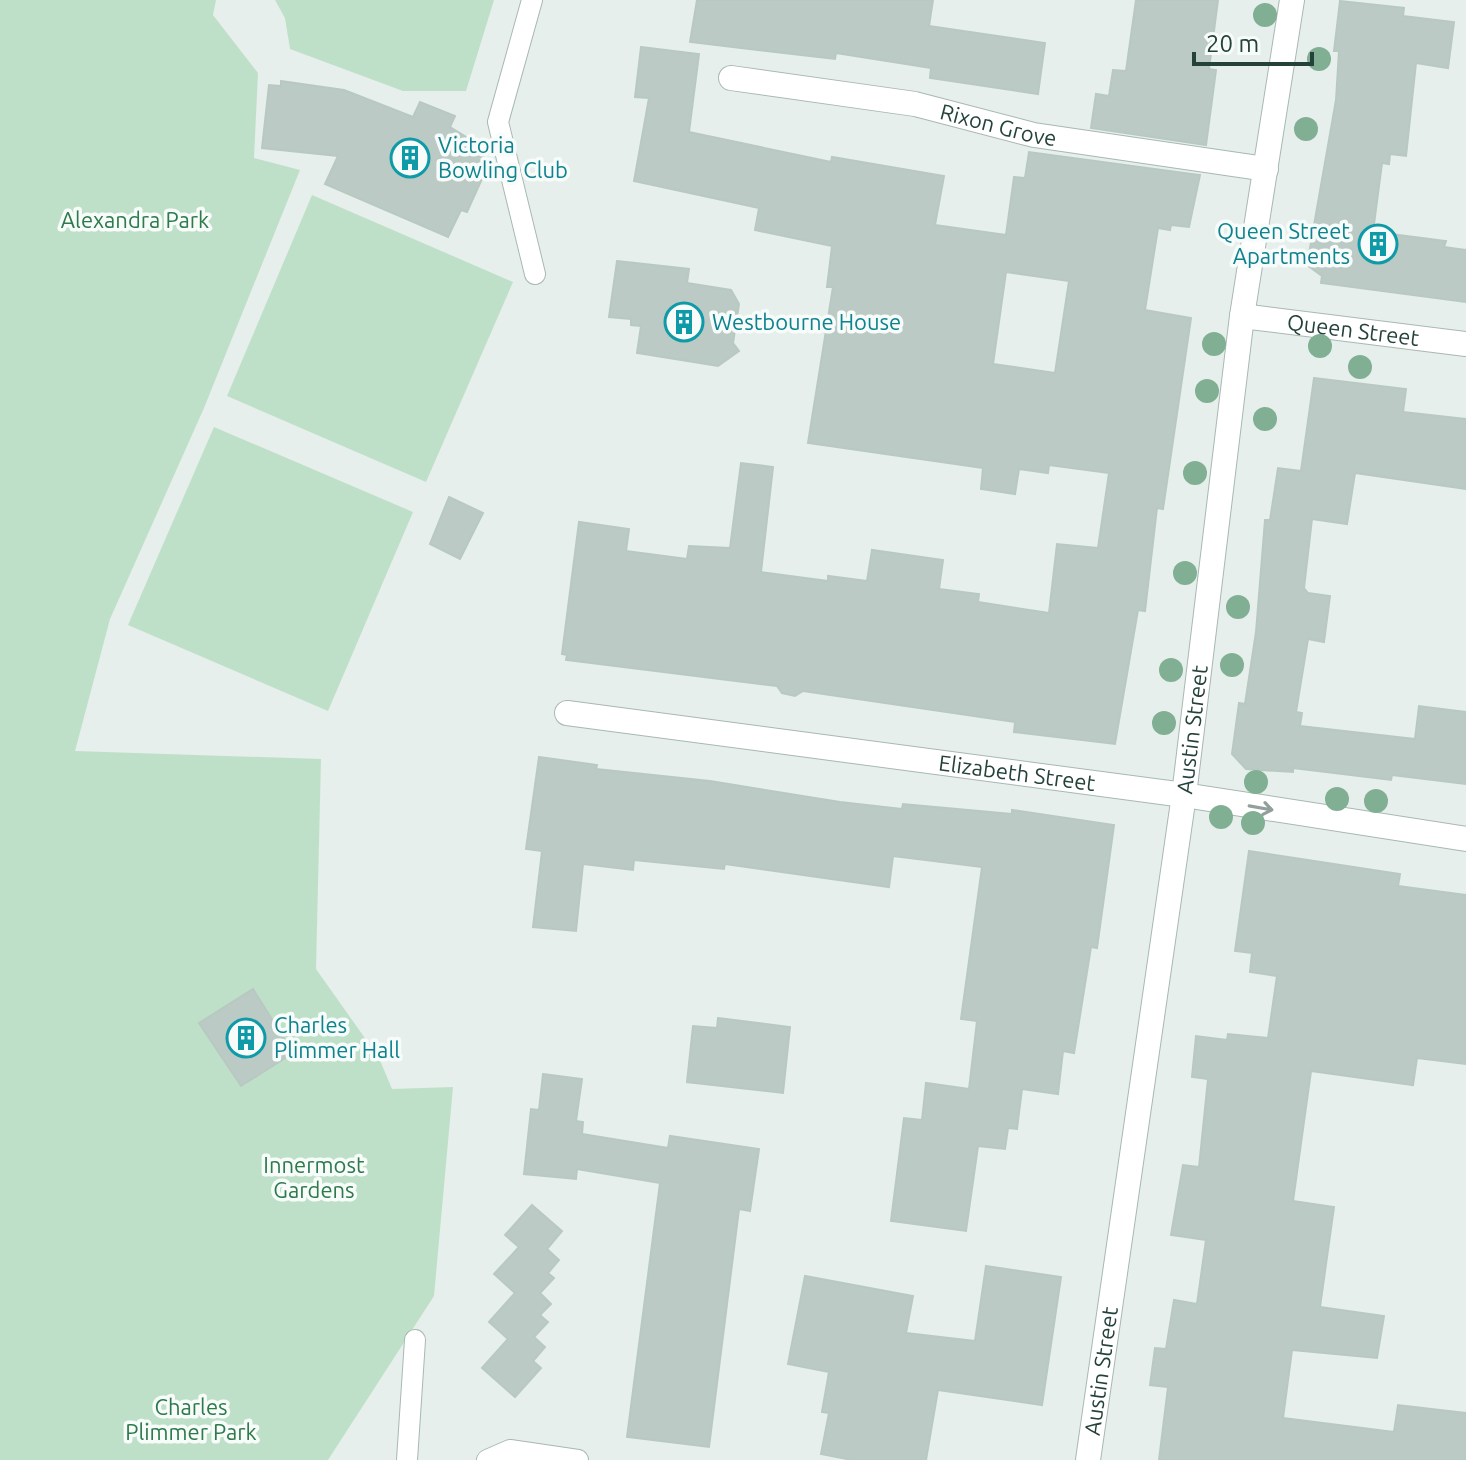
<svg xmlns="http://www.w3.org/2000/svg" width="1466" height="1460" font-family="Ubuntu,sans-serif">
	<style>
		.green { fill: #bfe0c8 }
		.building { fill: #bbcac4; stroke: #b8c9c2; stroke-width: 2; fill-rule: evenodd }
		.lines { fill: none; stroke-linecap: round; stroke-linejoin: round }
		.lane-casing { stroke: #a8b8b2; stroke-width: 22 }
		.street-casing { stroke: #a8b8b2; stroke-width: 26 }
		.lane { stroke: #fff; stroke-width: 20 }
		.street { stroke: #fff; stroke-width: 24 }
		.tree { fill: #80af93 }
		.oneway { stroke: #92a09c }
		.labels { text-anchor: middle; stroke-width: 7; stroke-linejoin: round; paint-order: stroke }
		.street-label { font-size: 22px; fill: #24423a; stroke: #f7fbf9 }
		.culture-label { font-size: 22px; fill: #0d838f; stroke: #f7fbf9; text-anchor: start }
		.park-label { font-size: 22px; fill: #2d7a4b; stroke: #f7fbf9 }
	</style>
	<rect width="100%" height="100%" fill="#e6efeb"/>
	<g class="green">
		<path d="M 0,0 L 216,0 L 213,15 L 258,73 L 254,158 L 300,170 L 204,408 L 110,619 L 75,751 L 321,759 L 316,969 L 379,1058 L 392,1089 L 453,1087 L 434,1296 L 328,1460 L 0,1460 Z"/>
		<path d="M 275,0 L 494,0 L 466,91 L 403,91 L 290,49 L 285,18 Z"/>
		<path d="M 312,195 L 513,282 L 426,482 L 227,396 Z"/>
		<path d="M 214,427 L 413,512 L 328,711 L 128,625 Z"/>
	</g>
	<g class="building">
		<path d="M 697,0 L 933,0 L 929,26 L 1045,43 L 1038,94 L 930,78 L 931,68 L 836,53 L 835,59 L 690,42 Z"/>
		<path d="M 1136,0 L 1218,0 L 1209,69 L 1216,70 L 1206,145 L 1091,128 L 1096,94 L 1109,96 L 1113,70 L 1126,71 Z"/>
		<path d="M 1340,1 L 1404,8 L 1403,16 L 1454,22 L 1448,68 L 1416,63 L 1406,156 L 1390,154 L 1389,164 L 1382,163 L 1374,224 L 1375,232 L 1446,241 L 1444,247 L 1466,250 L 1466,302 L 1321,283 L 1322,276 L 1307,265 L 1336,100 L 1339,51 L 1334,51 Z"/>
		<path d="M 641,47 L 699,54 L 689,132 L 831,162 L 832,157 L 944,176 L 935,225 L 1006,235 L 1014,177 L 1025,178 L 1029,152 L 1200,175 L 1189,227 L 1171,225 L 1170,230 L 1158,228 L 1145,310 L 1191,318 L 1163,509 L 1157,508 L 1145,611 L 1138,610 L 1115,744 L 1014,732 L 1015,722 L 803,691 L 795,696 L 782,693 L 777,686 L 566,660 L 567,655 L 562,654 L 579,522 L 629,529 L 626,551 L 687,559 L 689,546 L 730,548 L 741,463 L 773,467 L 761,572 L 828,581 L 828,576 L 867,581 L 872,550 L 943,560 L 939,589 L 979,594 L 978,602 L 1049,613 L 1057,544 L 1098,548 L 1109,473 L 1049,465 L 1048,473 L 1019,469 L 1015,494 L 981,489 L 983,468 L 808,443 L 833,287 L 827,287 L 832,246 L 755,230 L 759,208 L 634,181 L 649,98 L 635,97 ZM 1006,272 L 1069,281 L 1055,373 L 993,364 Z"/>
		<path d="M 281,81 L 344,90 L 413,117 L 420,102 L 455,116 L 450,127 L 487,150 L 479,167 L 486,170 L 467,212 L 461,210 L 448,237 L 325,184 L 338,156 L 262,148 L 269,85 L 281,86 Z"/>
		<path d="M 617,261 L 689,269 L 687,283 L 731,290 L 739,304 L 733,343 L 739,351 L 718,366 L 637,353 L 641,326 L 631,325 L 631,319 L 609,317 Z"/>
		<path d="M 1314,378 L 1406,389 L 1403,412 L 1466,419 L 1466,489 L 1355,473 L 1347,524 L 1312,519 L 1304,588 L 1308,593 L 1330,596 L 1324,642 L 1308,639 L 1296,712 L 1302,713 L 1300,726 L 1415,739 L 1419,706 L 1466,712 L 1466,784 L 1392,775 L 1391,780 L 1293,768 L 1293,772 L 1246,769 L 1232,754 L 1239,703 L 1245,704 L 1256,632 L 1265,520 L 1270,520 L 1278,468 L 1301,471 Z"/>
		<path d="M 449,497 L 483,513 L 460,559 L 430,544 Z"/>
		<path d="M 539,757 L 597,765 L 596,769 L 710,781 L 840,802 L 902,809 L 903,804 L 1012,814 L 1012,810 L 1114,825 L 1097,948 L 1091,947 L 1074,1053 L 1063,1051 L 1058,1094 L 1022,1089 L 1017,1129 L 1008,1128 L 1005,1149 L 978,1146 L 966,1231 L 891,1221 L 904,1118 L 922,1120 L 926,1083 L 969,1089 L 977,1021 L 961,1019 L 982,867 L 893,856 L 889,887 L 725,864 L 724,869 L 634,860 L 633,870 L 583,864 L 576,931 L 533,927 L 542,851 L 526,849 Z"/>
		<path d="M 1249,851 L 1400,874 L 1398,886 L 1466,895 L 1466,1064 L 1417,1058 L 1413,1085 L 1311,1071 L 1293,1201 L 1334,1207 L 1320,1307 L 1384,1316 L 1377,1358 L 1292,1350 L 1283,1418 L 1394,1432 L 1398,1405 L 1466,1413 L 1466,1460 L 1159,1460 L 1168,1387 L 1150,1385 L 1155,1348 L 1166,1349 L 1174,1300 L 1197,1304 L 1206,1240 L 1171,1235 L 1183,1165 L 1199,1167 L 1208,1079 L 1192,1077 L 1196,1036 L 1227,1040 L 1228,1034 L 1268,1038 L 1277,976 L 1250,972 L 1252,953 L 1235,951 Z"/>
		<path d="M 253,989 L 293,1053 L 241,1086 L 199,1023 Z"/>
		<path d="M 718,1018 L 790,1027 L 783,1093 L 687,1082 L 693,1026 L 717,1028 Z"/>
		<path d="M 543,1074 L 582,1079 L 576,1121 L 583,1122 L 582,1134 L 668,1148 L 670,1136 L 759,1149 L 750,1211 L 739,1209 L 709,1447 L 627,1437 L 660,1183 L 577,1169 L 576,1179 L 524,1174 L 531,1109 L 539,1110 Z"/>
		<path d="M 532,1205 L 562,1231 L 547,1249 L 559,1260 L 548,1273 L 554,1278 L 540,1293 L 551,1304 L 540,1315 L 548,1322 L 534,1337 L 545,1347 L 533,1361 L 541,1368 L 515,1397 L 482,1368 L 508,1339 L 489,1322 L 515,1293 L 494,1274 L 519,1247 L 505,1235 Z"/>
		<path d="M 986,1266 L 1061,1277 L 1042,1405 L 938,1390 L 926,1460 L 852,1460 L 821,1454 L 829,1413 L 822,1412 L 829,1372 L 788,1364 L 805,1276 L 913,1296 L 906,1333 L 975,1341 Z"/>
	</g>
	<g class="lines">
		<g class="lane-casing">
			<g id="lane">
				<path d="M 532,0 L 498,122 L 535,274"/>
				<path d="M 407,1460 L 415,1340"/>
				<path d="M 487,1460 L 510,1450 L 578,1460"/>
			</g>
		</g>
		<g class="street-casing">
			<g id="street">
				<path id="s1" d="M 731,78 L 915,104 L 1034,135 L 1266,169"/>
				<path id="s2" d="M 1242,316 L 1466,344"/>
				<path id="s3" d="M 567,713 L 1184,795 L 1466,839"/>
				<path id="s4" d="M 1088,1460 L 1184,795 L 1242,316 L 1292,0"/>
			</g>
		</g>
		<use href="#lane" class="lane"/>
		<use href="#street" class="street"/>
	</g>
	<g class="tree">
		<circle cx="1265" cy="15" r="12"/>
		<circle cx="1319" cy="59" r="12"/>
		<circle cx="1306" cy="129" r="12"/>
		<circle cx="1214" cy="344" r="12"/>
		<circle cx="1320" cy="346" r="12"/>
		<circle cx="1360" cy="367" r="12"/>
		<circle cx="1207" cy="391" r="12"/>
		<circle cx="1265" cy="419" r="12"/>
		<circle cx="1195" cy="473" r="12"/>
		<circle cx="1185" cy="573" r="12"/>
		<circle cx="1238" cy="607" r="12"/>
		<circle cx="1232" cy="665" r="12"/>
		<circle cx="1171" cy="670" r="12"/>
		<circle cx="1164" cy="723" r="12"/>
		<circle cx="1256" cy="782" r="12"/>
		<circle cx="1337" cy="799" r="12"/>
		<circle cx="1376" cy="801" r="12"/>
		<circle cx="1221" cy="817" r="12"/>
		<circle cx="1253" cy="823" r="12"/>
	</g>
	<defs><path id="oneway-shaft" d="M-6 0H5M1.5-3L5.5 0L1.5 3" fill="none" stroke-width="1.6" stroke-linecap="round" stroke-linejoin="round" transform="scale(2)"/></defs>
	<use class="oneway" href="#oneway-shaft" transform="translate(1261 808) rotate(10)"/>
	<defs>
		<g id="building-ring" transform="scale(2)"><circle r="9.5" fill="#f7fbf9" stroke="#0f9aa8" stroke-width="1.5"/><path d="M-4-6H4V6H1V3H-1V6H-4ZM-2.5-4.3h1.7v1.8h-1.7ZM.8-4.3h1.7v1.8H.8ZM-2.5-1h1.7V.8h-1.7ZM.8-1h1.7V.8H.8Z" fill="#0f9aa8"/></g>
	</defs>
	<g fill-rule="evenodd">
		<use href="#building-ring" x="410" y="158"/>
		<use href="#building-ring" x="1378" y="244"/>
		<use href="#building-ring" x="684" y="322"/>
		<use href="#building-ring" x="246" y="1038"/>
	</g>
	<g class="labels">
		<g class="street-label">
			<text dy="8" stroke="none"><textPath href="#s1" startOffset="272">Rixon Grove</textPath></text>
			<text dy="8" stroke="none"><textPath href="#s2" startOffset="112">Queen Street</textPath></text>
			<text dy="8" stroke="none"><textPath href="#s4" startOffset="738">Austin Street</textPath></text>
			<text dy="8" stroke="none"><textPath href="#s3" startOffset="454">Elizabeth Street</textPath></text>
			<text dy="8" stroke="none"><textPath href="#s4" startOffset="90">Austin Street</textPath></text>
		</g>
		<g class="culture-label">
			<text x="438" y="153">Victoria<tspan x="438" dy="25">Bowling Club</tspan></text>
			<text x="1350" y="239" text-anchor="end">Queen Street<tspan x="1350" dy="25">Apartments</tspan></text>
			<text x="712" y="330">Westbourne House</text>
			<text x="274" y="1033">Charles<tspan x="274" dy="25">Plimmer Hall</tspan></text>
		</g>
		<g class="park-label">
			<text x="135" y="228">Alexandra Park</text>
			<text x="314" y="1173">Innermost<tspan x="314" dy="25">Gardens</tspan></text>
			<text x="191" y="1415">Charles<tspan x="191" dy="25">Plimmer Park</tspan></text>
		</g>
	</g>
	<path d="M1194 52v12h118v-12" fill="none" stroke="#24423a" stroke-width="4"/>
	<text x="1206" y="52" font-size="24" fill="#24423a" stroke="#f7fbf9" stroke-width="6" paint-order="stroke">20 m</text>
</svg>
